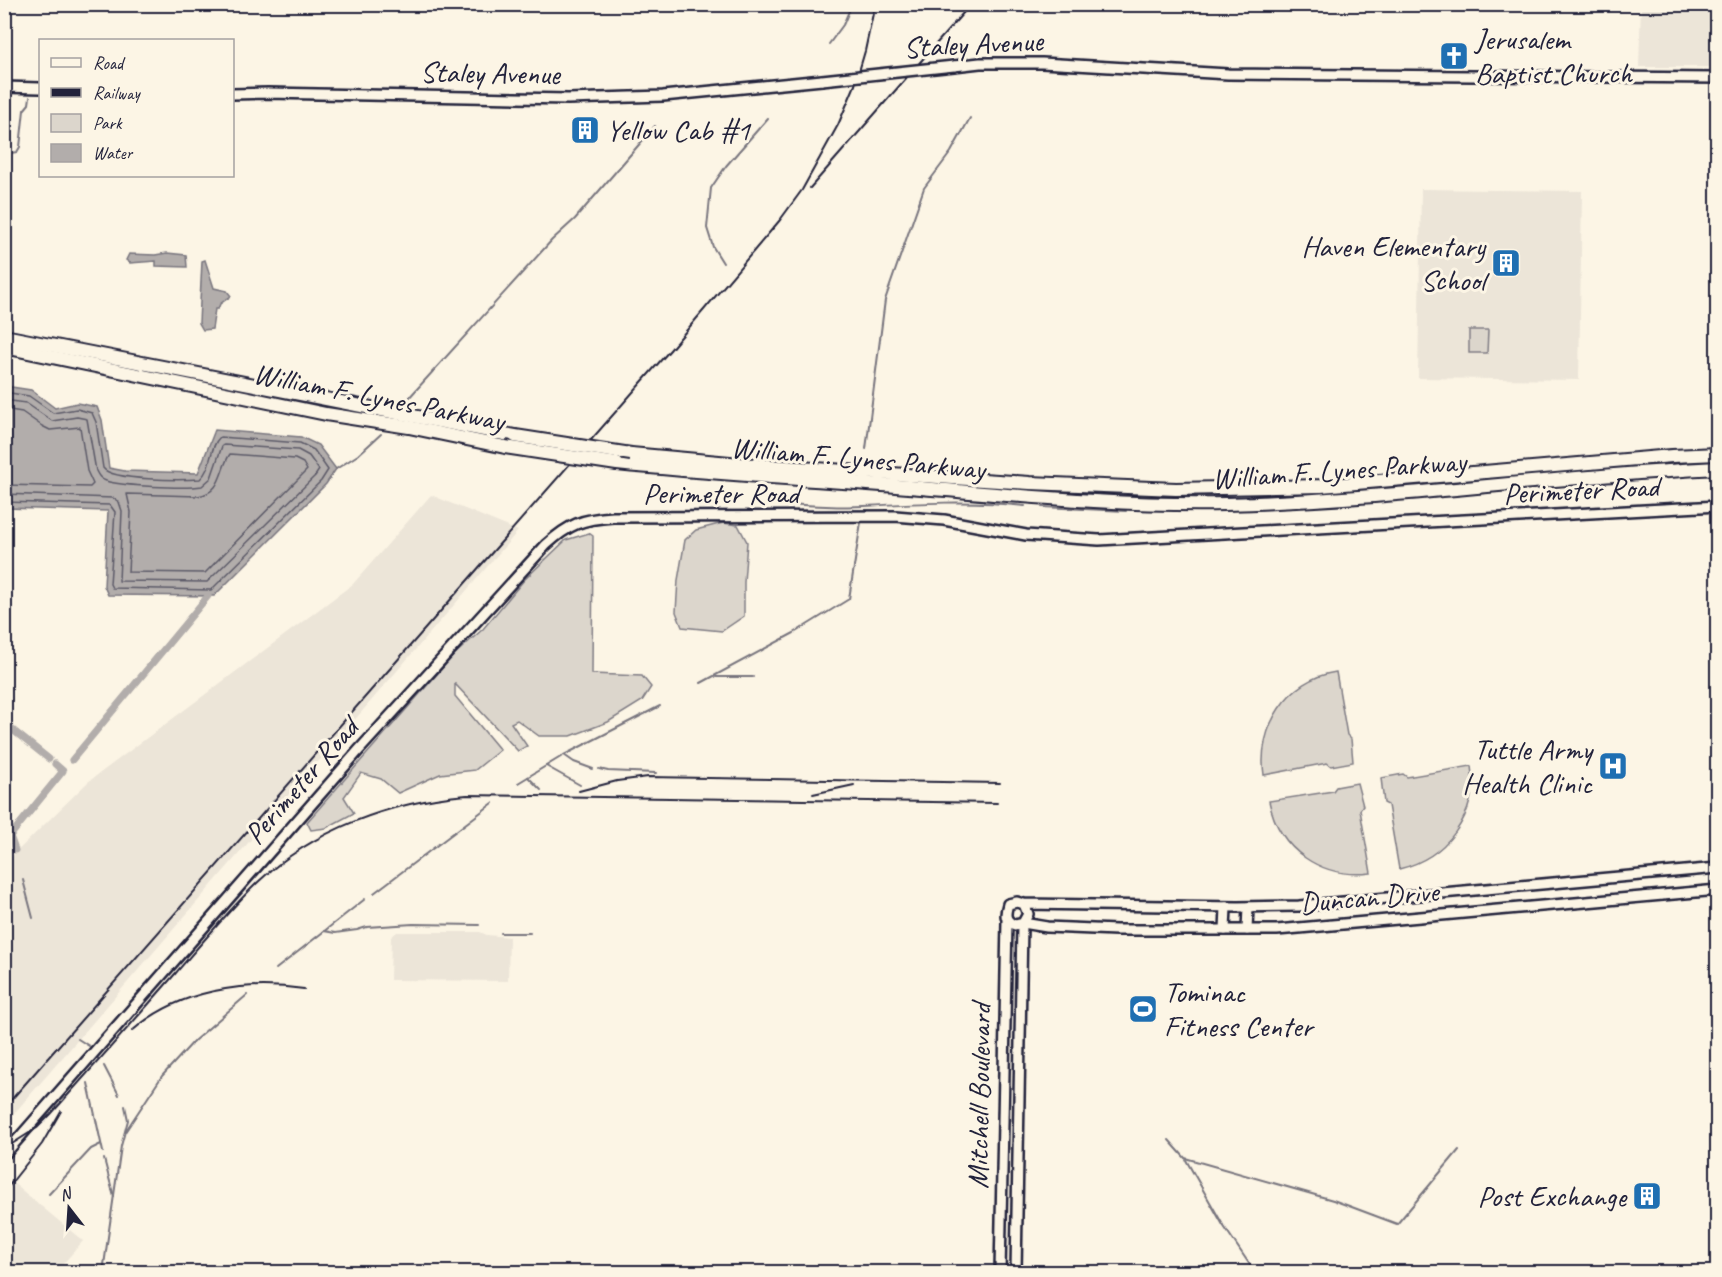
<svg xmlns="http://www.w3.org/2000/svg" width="1722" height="1277" font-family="Caveat,sans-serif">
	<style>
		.built { fill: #ece5d8 }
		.green { fill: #dcd6cc; stroke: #7f7c84; stroke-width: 1.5 }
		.water { fill: #b2adab; stroke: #78757e; stroke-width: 1.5 }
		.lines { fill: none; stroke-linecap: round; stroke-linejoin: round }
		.shore { stroke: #5c5a68; stroke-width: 1.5 }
		.stream { stroke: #78757e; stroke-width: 2 }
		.canal { stroke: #b2adab; stroke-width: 7 }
		.secondary-casing { stroke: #22223b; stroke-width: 14 }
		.highway-casing { stroke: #22223b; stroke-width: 16 }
		.secondary { stroke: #fcf5e5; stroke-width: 9 }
		.highway { stroke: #fcf5e5; stroke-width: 12 }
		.rail { stroke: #22223b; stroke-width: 2 }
		.secondary-bridge-casing { stroke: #22223b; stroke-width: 14; stroke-linecap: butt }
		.highway-bridge-casing { stroke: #22223b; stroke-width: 16; stroke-linecap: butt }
		.secondary-bridge { stroke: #fcf5e5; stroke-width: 9 }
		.highway-bridge { stroke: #fcf5e5; stroke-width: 12 }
		.labels { text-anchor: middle; stroke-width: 6; stroke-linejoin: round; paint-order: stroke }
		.poi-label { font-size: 30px; fill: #22223b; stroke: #fcf5e5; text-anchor: start }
		.street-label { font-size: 30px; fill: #22223b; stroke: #fcf5e5 }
	</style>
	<rect width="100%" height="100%" fill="#fcf5e5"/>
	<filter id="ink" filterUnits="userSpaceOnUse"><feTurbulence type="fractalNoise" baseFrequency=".0167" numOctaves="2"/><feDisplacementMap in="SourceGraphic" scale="12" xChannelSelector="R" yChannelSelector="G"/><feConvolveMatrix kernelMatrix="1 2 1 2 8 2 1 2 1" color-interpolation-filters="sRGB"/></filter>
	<g filter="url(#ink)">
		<g class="built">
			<path d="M 1641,5 L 1717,5 L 1717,67 L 1639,67 Z"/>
			<path d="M 1421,189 L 1582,191 L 1579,380 L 1418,378 Z"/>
			<path d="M 431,495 L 518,531 L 5,1124 L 5,863 L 88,782 L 353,584 Z"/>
			<path d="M 397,932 L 480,932 L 487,935 L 509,937 L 508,981 L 390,980 L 391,937 Z"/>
			<path d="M 6,1177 L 83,1241 L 56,1272 L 5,1272 L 4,1179 Z"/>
		</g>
		<g class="green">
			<path d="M 1469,330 L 1488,330 L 1487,353 L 1469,353 Z"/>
			<path d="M 723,523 L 738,525 L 747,542 L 744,582 L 744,616 L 722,631 L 682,627 L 676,612 L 678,580 L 685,540 L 696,530 Z"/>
			<path d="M 589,533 L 593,536 L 592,674 L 642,676 L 651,687 L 642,701 L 608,722 L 571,736 L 539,736 L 517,720 L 511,723 L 527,746 L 518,751 L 455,684 L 455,696 L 500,750 L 475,770 L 440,774 L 398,793 L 381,779 L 361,773 L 344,797 L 354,813 L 326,828 L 311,830 L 307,822 L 454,655 L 483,629 L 524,580 L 566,540 Z"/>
			<path d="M 1336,672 L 1347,735 L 1351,739 L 1353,762 L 1331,766 L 1327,763 L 1264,775 C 1257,728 1287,679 1336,672 Z"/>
			<path d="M 1471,766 C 1479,816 1445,858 1399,869 L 1388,805 L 1384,803 L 1381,778 L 1403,774 L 1407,777 Z"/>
			<path d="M 1357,783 L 1363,806 L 1360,810 L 1371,873 C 1322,879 1279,851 1269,801 L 1333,791 L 1336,787 Z"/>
		</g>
		<g class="water">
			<path d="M 167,253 L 186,255 L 187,267 L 156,266 L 156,261 L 130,263 L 126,260 L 129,254 L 155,255 Z"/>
			<path d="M 205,260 L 214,288 L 227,291 L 231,296 L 220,304 L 218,309 L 215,309 L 212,329 L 203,330 L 199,323 L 202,261 Z"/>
			<path d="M 5,386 L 31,390 L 55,408 L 77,403 L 97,407 L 102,420 L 109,468 L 125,471 L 198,473 L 215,430 L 301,437 L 318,445 L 336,469 L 326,484 L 214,596 L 108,595 L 104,586 L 108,511 L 5,508 Z"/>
		</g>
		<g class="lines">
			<g class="shore">
				<path d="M 4,392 L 29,396 L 53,413 L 77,409 L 92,413 L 96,422 L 103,468 C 112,481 183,480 200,479 C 212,469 209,447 220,437 L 300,443 L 314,450 L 328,470 L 321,481 L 211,590 L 112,588 L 110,584 L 115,512 L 110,505 L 4,502"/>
				<path d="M 4,400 L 26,403 L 52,421 L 77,417 L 87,419 L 96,471 C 98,475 100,479 106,481 C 121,486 185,489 202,486 L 211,478 L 222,446 L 224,445 L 298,450 L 309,456 L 319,470 L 315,476 L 207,582 L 119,581 L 122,511 L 119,502 L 113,498 L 4,494"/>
				<path d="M 4,409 L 22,412 L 42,426 L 50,430 L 80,427 L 87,471 L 93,484 L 90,487 L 4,485"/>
				<path d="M 230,454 L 295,459 L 303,463 L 307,470 L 205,573 L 128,572 L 131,512 L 127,494 L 198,496 C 223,492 219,470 230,454 Z"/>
			</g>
			<g class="stream">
				<path d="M 829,44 L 843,25 L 852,4"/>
				<path d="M 4,154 L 17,152 L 20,147 L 24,110 L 29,104 L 30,97"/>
				<path d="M 723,263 L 713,247 L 707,228 L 711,188 L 726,166 L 768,118"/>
				<path d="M 407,400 L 552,240 L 575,219 L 655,126"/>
				<path d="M 866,449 L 885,300 L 924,188 L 951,152 L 970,118"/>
				<path d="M 336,469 L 358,455 L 381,434"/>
				<path d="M 767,503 C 799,504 832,508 864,506 C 918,503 972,500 1025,506"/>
				<path d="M 1042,507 L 1126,511"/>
				<path d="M 716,677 L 753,677"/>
				<path d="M 701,683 L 794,633 L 849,599 L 861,522"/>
				<path d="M 564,755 L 574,762 L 593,769"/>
				<path d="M 546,766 L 580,785"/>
				<path d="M 599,769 L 608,771 L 656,773"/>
				<path d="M 528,777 L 541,790"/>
				<path d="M 518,783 L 564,755 L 660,706"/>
				<path d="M 23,880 L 33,918"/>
				<path d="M 374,893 L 493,803"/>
				<path d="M 324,931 L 335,933 L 357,930 L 367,927 L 413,924 L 479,925"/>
				<path d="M 501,933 L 530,933"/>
				<path d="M 276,969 L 365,899"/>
				<path d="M 78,1039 L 89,1046"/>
				<path d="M 104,1066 L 119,1095"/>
				<path d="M 88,1083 L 103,1152"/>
				<path d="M 125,1132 L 162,1076 L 195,1040 L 247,995"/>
				<path d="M 1169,1140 L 1185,1158 L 1333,1200 L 1397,1224 L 1459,1150"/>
				<path d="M 104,1159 L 114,1197"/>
				<path d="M 1186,1160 L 1223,1225 L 1252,1268"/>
				<path d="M 49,1194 L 91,1149 L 101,1144"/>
				<path d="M 103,1272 L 121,1146 L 128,1120 L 125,1106"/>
			</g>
			<g class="canal">
				<path d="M 4,723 L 49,759"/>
				<path d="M 72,760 L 208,596"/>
				<path d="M 15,850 L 10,836 L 63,771 L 55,764"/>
			</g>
			<g class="secondary-casing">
				<g id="secondary">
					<path d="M 954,66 L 980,63 L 1042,63 L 1228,74 L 1718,78"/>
					<path d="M 4,87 L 40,88"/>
					<path d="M 232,94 L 268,93 L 568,99 L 663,96 L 822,80"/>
					<path d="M 1024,904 L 1028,914 L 1023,923 L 1015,925 C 1004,921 1005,914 1008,904 L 1017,902 L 1024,904 L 1238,907 L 1299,906 L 1718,868"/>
					<path d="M 1023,923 L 1047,927 L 1116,930 L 1277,930 L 1718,890"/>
					<path d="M 1225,930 L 1226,907"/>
					<path d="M 1247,930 L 1248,907"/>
					<path d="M 4,1155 L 359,750 L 546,545 C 569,524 582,519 613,517 L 895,516 L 944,520 L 1026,535 L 1099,540 L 1718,506"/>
					<path d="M 1000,1272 L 1007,921"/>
					<path d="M 1016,1272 L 1022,924"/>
				</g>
			</g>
			<g class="highway-casing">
				<g id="highway">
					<path d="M 4,336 L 515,436"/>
					<path d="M 4,347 L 326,414 L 409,427 L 505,447"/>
					<path d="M 631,454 L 741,464 L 1030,483 L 1176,489 L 1321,486 L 1672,456 L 1718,454"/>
					<path d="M 617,464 C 718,474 820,480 921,488 C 1022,496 1124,506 1225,504 C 1390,500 1553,476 1718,468"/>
				</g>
			</g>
			<use href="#secondary" class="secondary"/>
			<use href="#highway" class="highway"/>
			<g class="rail">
				<path d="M 810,188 L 971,4"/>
				<path d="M 579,791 L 617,781 L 648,777 L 1000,783"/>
				<path d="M 813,794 L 854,785"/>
				<path d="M 132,1031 C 179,990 244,980 304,989"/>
				<path d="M 4,1108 L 670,350 L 780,220 L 802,190 L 838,125 L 855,85 L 865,51 L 875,4"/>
				<path d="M 4,1149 L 37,1128 L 51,1114 C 92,1068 134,1021 175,974 C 201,944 228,911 257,883 C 314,829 390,802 467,795 L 997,803"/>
				<path d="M 4,1192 L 42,1144 L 61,1111"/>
			</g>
			<g class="secondary-bridge-casing">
				<path id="secondary-bridge" d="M 822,80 L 954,66"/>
			</g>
			<g class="highway-bridge-casing">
				<g id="highway-bridge">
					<path d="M 515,436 L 631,454"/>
					<path d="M 505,447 L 617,464"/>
				</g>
			</g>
			<use href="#secondary-bridge" class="secondary-bridge"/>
			<use href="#highway-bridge" class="highway-bridge"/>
		</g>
	</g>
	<defs>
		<g id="church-square" transform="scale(1.5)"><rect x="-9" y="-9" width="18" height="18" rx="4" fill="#1f6fb2" stroke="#fcf5e5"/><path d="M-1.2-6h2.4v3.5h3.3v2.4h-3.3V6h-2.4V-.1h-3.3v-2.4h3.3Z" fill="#fff"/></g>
		<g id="building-square" transform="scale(1.5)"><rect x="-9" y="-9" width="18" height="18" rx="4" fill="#1f6fb2" stroke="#fcf5e5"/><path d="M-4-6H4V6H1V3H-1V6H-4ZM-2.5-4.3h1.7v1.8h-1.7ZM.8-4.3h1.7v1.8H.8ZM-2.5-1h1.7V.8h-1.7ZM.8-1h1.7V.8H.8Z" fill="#fff"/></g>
		<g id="hospital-square" transform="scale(1.5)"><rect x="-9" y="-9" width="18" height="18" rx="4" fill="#1f6fb2" stroke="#fcf5e5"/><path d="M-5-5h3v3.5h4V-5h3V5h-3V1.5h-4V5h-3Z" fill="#fff"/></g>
		<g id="stadium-square" transform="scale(1.5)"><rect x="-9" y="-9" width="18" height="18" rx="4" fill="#1f6fb2" stroke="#fcf5e5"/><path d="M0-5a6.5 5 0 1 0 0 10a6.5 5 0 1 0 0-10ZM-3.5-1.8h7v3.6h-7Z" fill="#fff"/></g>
	</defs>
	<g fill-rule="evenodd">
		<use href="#church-square" x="1454" y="56"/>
		<use href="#building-square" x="585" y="130"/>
		<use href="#building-square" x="1506" y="263"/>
		<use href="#hospital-square" x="1613" y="766"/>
		<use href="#stadium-square" x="1143" y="1009"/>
		<use href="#building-square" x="1647" y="1196"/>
	</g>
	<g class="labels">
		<g class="poi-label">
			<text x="1475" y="49">Jerusalem<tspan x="1475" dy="34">Baptist Church</tspan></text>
			<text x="606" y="140">Yellow Cab #1</text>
			<text x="1485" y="256" text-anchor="end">Haven Elementary<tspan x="1485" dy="34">School</tspan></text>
			<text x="1592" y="759" text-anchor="end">Tuttle Army<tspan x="1592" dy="34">Health Clinic</tspan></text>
			<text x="1164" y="1002">Tominac<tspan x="1164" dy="34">Fitness Center</tspan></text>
			<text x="1626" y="1206" text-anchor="end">Post Exchange</text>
		</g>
		<g class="street-label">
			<text transform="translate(973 44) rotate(-3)" y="10">Staley Avenue</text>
			<text transform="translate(490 73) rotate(1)" y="10">Staley Avenue</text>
			<text transform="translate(379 397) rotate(11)" y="10">William F. Lynes Parkway</text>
			<text transform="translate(858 458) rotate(5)" y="10">William F. Lynes Parkway</text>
			<text transform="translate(1339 470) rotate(-4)" y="10">William F. Lynes Parkway</text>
			<text transform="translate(1581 490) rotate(-3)" y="10">Perimeter Road</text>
			<text x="721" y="503">Perimeter Road</text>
			<text transform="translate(301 781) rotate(-49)" y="10">Perimeter Road</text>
			<text transform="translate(1369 897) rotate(-5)" y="10">Duncan Drive</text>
			<text transform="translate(979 1096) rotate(-89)" y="10">Mitchell Boulevard</text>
		</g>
	</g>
	<rect width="1722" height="1277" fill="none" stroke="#fcf5e5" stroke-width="24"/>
	<rect x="12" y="12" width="1698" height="1253" fill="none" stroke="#22223b" stroke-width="2" filter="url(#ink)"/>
	<rect x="39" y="39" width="195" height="138" fill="#fcf5e5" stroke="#a5a1a1" stroke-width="1.5"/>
	<rect x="51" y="58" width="30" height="9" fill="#fcf5e5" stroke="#a5a1a1" stroke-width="1.5"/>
	<text x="93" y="69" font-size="18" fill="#22223b">Road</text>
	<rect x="51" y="88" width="30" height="9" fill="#22223b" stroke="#a5a1a1" stroke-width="1.5"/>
	<text x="93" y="99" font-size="18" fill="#22223b">Railway</text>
	<rect x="51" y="114" width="30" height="18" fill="#dcd6cc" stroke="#a5a1a1" stroke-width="1.5"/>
	<text x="93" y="129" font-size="18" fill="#22223b">Park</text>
	<rect x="51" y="144" width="30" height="18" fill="#b2adab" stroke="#a5a1a1" stroke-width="1.5"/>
	<text x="93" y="159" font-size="18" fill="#22223b">Water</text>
	<g transform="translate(69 1208) rotate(343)" stroke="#fcf5e5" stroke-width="4.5" paint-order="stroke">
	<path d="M0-4.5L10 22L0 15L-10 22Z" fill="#22223b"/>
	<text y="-9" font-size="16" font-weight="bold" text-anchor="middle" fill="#22223b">N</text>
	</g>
</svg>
